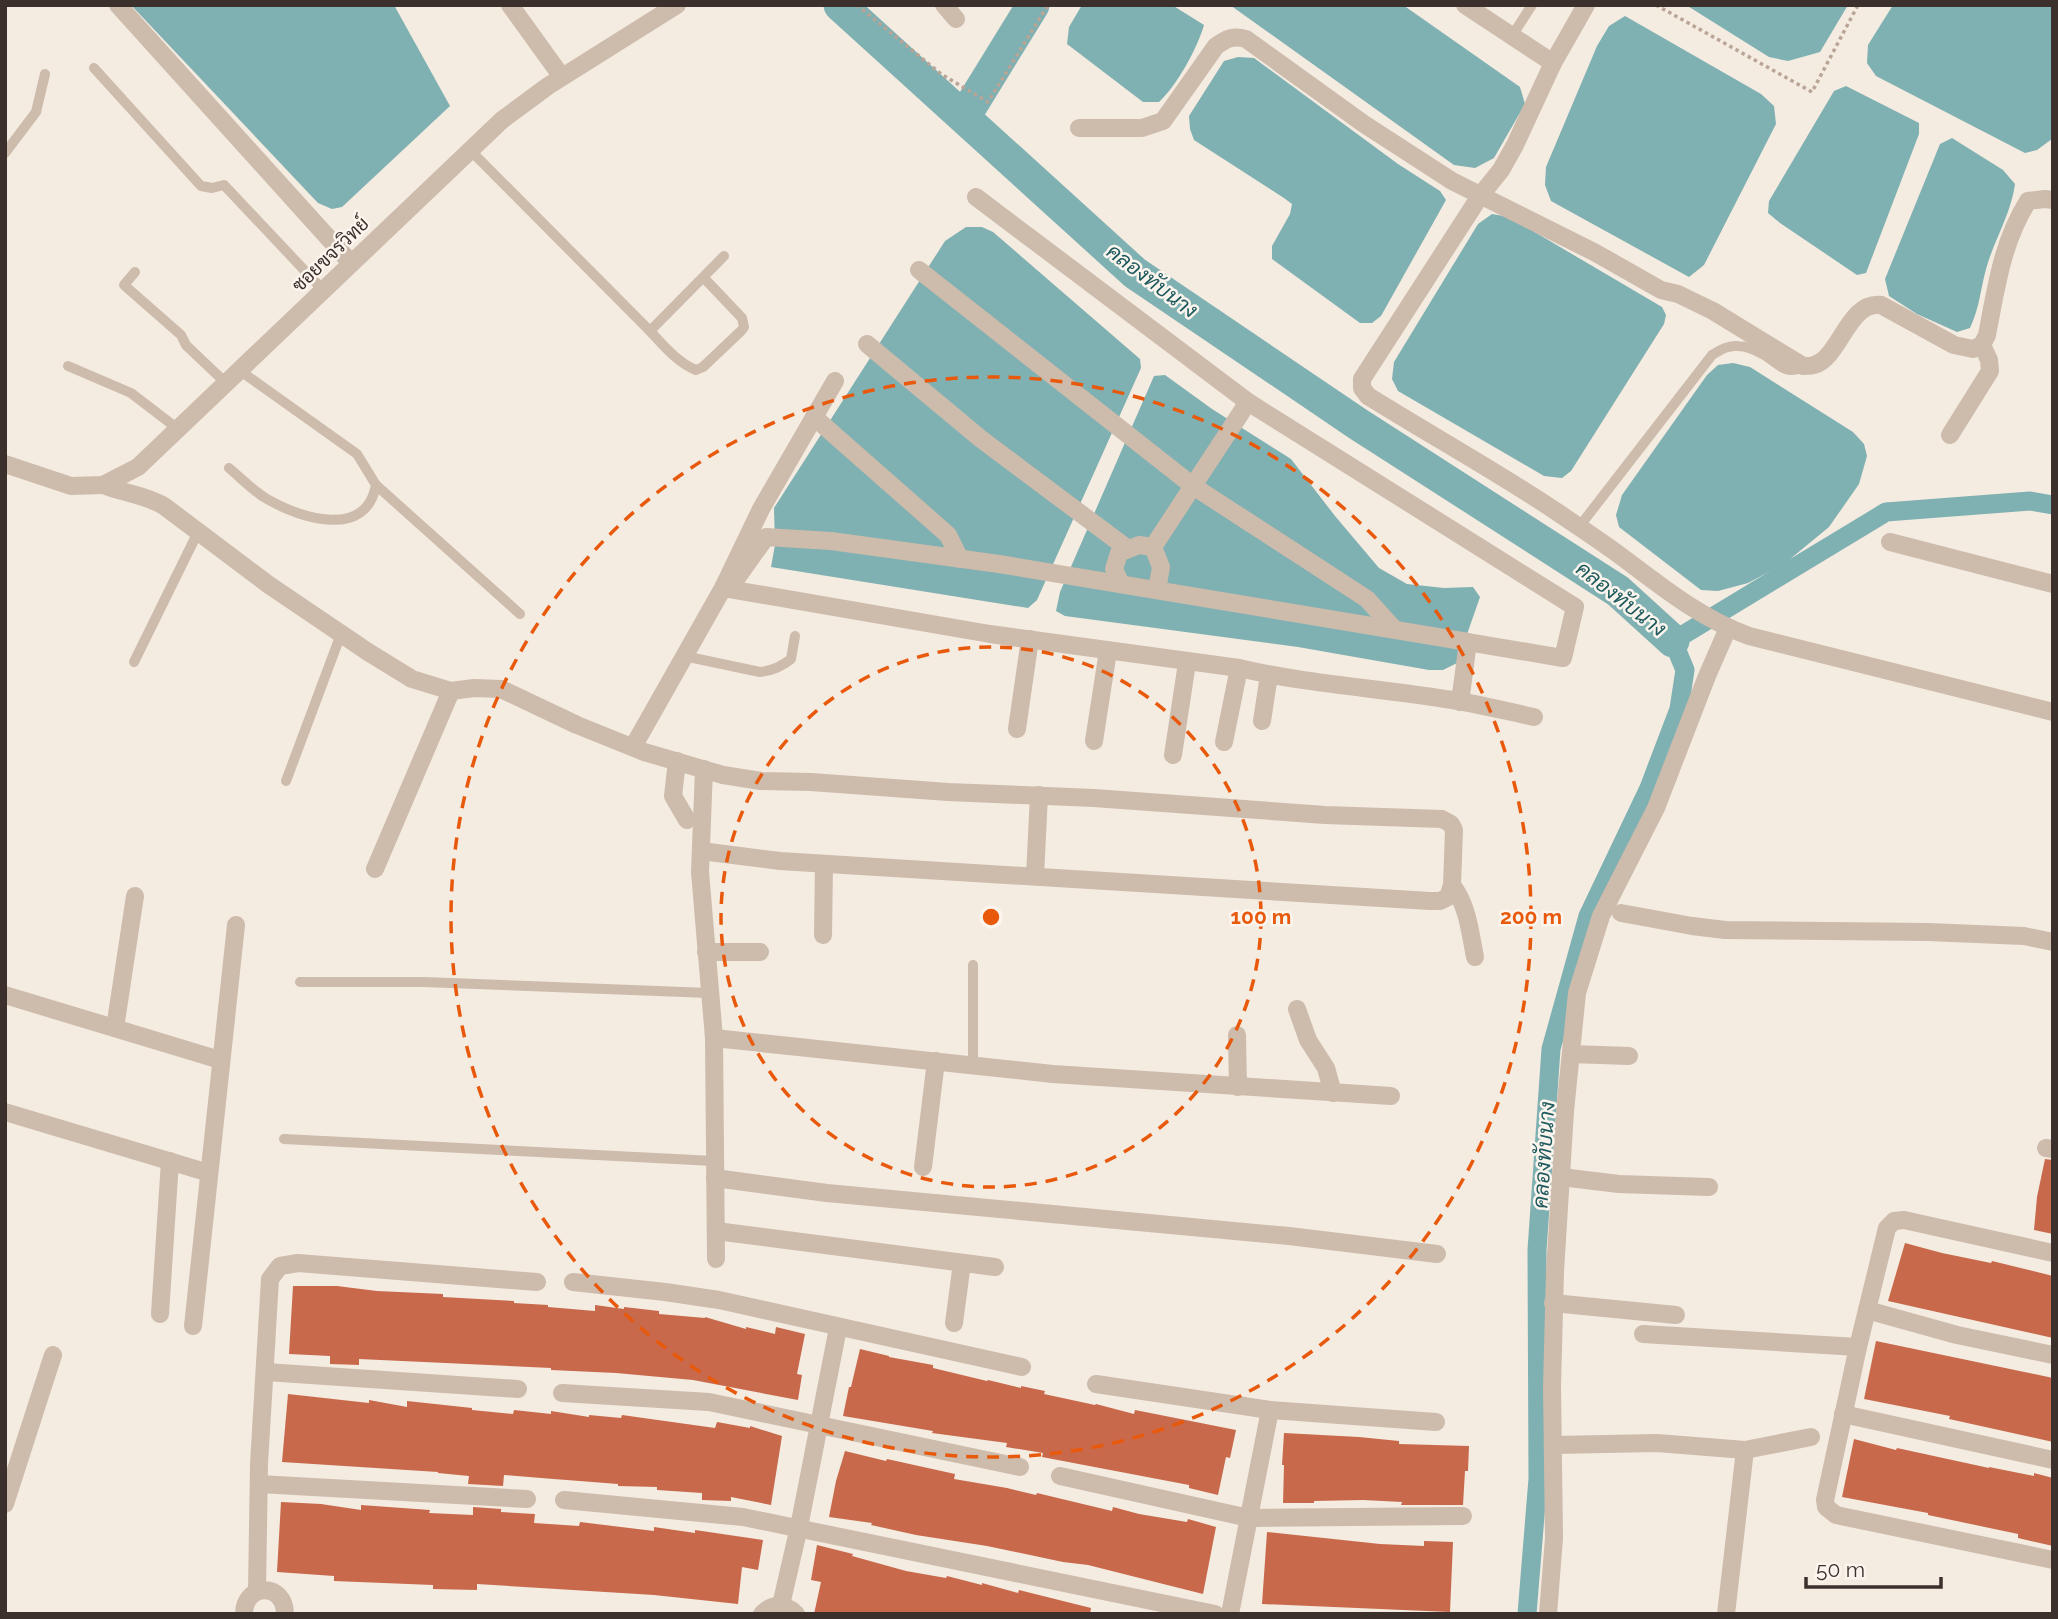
<svg xmlns="http://www.w3.org/2000/svg" width="2058" height="1619" font-family="Raleway,Sarabun,sans-serif">
	<style>
		.water { fill: #7fb0b2 }
		.lines { fill: none; stroke-linecap: round; stroke-linejoin: round }
		.canal { stroke: #7fb0b2; stroke-width: 19 }
		.river { stroke: #7fb0b2; stroke-width: 33 }
		.building { fill: #c8694b }
		.path { stroke: #b9a596; stroke-width: 3.5; stroke-dasharray: 3.5 3.5; stroke-linecap: butt }
		.service { stroke: #cdbbac; stroke-width: 10 }
		.minor { stroke: #cdbbac; stroke-width: 18 }
		.tertiary { stroke: #cdbbac; stroke-width: 18 }
		.ring { fill: none; stroke: #e8590c; stroke-width: 3.5; stroke-dasharray: 12 9 }
		.labels { text-anchor: middle; stroke-width: 5; stroke-linejoin: round; paint-order: stroke }
		.street-label { font-size: 19px; fill: #3b302b; stroke: #fbf5ee }
		.water-label { font-size: 21px; font-style: italic; fill: #1f5a5e; stroke: #fbf5ee }
		.centre { fill: #e8590c; stroke: #fbf5ee; stroke-width: 3.5 }
		.ring-label { font-size: 21px; text-anchor: middle; font-weight: bold; fill: #e8590c; stroke: #fbf5ee; stroke-width: 5; stroke-linejoin: round; paint-order: stroke }
	</style>
	<rect width="100%" height="100%" fill="#f4ebe1"/>
	<g class="water">
		<path d="M 131,5 L 394,5 L 450,106 L 342,207 L 332,209 L 318,203 Z"/>
		<path d="M 1082,5 L 1172,5 L 1204,25 C 1197,49 1177,85 1159,102 L 1143,102 L 1067,44 L 1069,27 Z"/>
		<path d="M 1230,5 L 1403,5 L 1520,87 L 1525,104 L 1494,158 L 1475,168 L 1454,165 Z"/>
		<path d="M 1686,5 L 1848,5 L 1820,52 L 1788,61 L 1769,57 Z"/>
		<path d="M 1893,5 L 2053,5 L 2052,139 L 2037,150 L 2025,153 L 1876,76 L 1867,63 L 1868,45 Z"/>
		<path d="M 1625,16 L 1761,94 L 1774,106 L 1776,124 L 1704,265 L 1689,277 L 1551,201 L 1545,185 L 1546,167 L 1597,46 L 1609,26 Z"/>
		<path d="M 1238,57 L 1254,58 L 1398,164 L 1440,191 L 1446,200 L 1381,316 L 1372,323 L 1360,323 L 1272,259 L 1272,246 L 1290,214 L 1292,204 L 1284,198 L 1194,140 L 1190,129 L 1189,116 L 1224,61 Z"/>
		<path d="M 1846,86 L 1919,123 L 1919,134 L 1866,273 L 1857,275 L 1780,223 L 1768,213 L 1769,201 L 1834,91 Z"/>
		<path d="M 1952,138 L 2003,170 L 2015,184 C 2011,214 1994,240 1986,269 C 1980,291 1980,306 1970,328 L 1957,332 L 1917,314 L 1889,296 L 1885,279 L 1940,144 Z"/>
		<path d="M 1492,214 L 1509,217 L 1662,307 L 1666,315 L 1664,324 L 1571,471 L 1562,478 L 1544,476 L 1398,391 L 1392,379 L 1394,362 L 1478,224 Z"/>
		<path d="M 966,227 L 982,227 L 993,232 L 1140,359 L 1141,368 L 1037,600 L 1028,608 L 771,567 L 775,545 L 774,508 L 945,241 Z"/>
		<path d="M 1733,363 L 1750,367 L 1853,432 L 1864,444 L 1867,456 L 1859,484 L 1829,527 L 1784,564 L 1748,583 L 1718,591 L 1701,590 L 1619,527 L 1616,515 L 1622,495 L 1707,375 L 1718,365 Z"/>
		<path d="M 1165,375 L 1212,409 L 1291,459 L 1335,516 L 1379,568 L 1407,584 L 1444,588 L 1473,587 L 1480,597 L 1457,663 L 1443,670 L 1429,670 L 1298,647 L 1065,616 L 1056,611 L 1060,592 L 1154,376 Z"/>
	</g>
	<g class="lines">
		<path class="canal" d="M 1527,1614 L 1538,1479 L 1537,1250 L 1551,1049 L 1588,916 L 1649,788 L 1679,709 L 1685,670 L 1673,641 L 1886,512 L 2030,501 L 2053,505"/>
		<g class="river">
			<path d="M 840,5 L 1135,273 L 1358,424 L 1618,591 L 1673,641"/>
			<path d="M 964,117 L 1033,5"/>
		</g>
	</g>
	<g class="building">
		<path d="M 2045,1159 L 2053,1160 L 2053,1234 L 2034,1230 L 2037,1197 Z"/>
		<path d="M 1905,1243 L 1942,1253 L 1991,1263 L 1992,1261 L 2053,1276 L 2053,1338 L 1888,1301 Z"/>
		<path d="M 293,1286 L 337,1286 L 377,1291 L 443,1294 L 443,1297 L 514,1301 L 514,1303 L 548,1305 L 548,1307 L 595,1311 L 595,1305 L 624,1309 L 624,1307 L 659,1311 L 659,1314 L 705,1318 L 705,1317 L 746,1329 L 746,1327 L 775,1334 L 776,1327 L 805,1334 L 797,1374 L 802,1375 L 798,1400 L 693,1380 L 616,1373 L 551,1370 L 551,1368 L 359,1359 L 359,1365 L 330,1364 L 330,1356 L 289,1354 Z"/>
		<path d="M 1876,1341 L 2053,1378 L 2053,1442 L 1949,1419 L 1950,1416 L 1864,1399 Z"/>
		<path d="M 860,1349 L 889,1356 L 889,1357 L 933,1365 L 933,1368 L 987,1381 L 988,1380 L 1021,1388 L 1021,1386 L 1045,1391 L 1044,1394 L 1095,1405 L 1096,1404 L 1134,1414 L 1135,1410 L 1236,1430 L 1230,1458 L 1226,1457 L 1218,1495 L 1189,1488 L 1189,1485 L 1042,1457 L 1043,1453 L 1006,1447 L 1007,1443 L 932,1433 L 933,1431 L 843,1416 L 849,1387 L 851,1387 Z"/>
		<path d="M 288,1394 L 369,1403 L 369,1400 L 407,1407 L 407,1401 L 472,1408 L 472,1410 L 513,1414 L 514,1410 L 551,1414 L 551,1411 L 589,1417 L 589,1415 L 621,1418 L 622,1415 L 715,1428 L 717,1422 L 750,1428 L 750,1426 L 782,1436 L 771,1505 L 731,1497 L 731,1501 L 702,1500 L 702,1493 L 657,1490 L 657,1487 L 618,1486 L 618,1484 L 541,1478 L 504,1475 L 503,1486 L 468,1484 L 469,1476 L 438,1473 L 438,1472 L 282,1462 Z"/>
		<path d="M 1284,1433 L 1359,1437 L 1399,1441 L 1399,1444 L 1469,1446 L 1468,1471 L 1465,1471 L 1463,1505 L 1401,1505 L 1402,1502 L 1363,1500 L 1314,1501 L 1314,1503 L 1283,1503 L 1284,1465 L 1282,1465 Z"/>
		<path d="M 1854,1439 L 1896,1450 L 1897,1448 L 1989,1468 L 1989,1467 L 2034,1476 L 2034,1473 L 2053,1478 L 2053,1546 L 2018,1538 L 2018,1534 L 1928,1515 L 1928,1513 L 1842,1497 Z"/>
		<path d="M 845,1451 L 886,1461 L 887,1459 L 955,1474 L 954,1479 L 1007,1488 L 1036,1495 L 1037,1493 L 1112,1511 L 1113,1507 L 1139,1514 L 1187,1522 L 1188,1519 L 1216,1527 L 1203,1594 L 1088,1565 L 1063,1562 L 987,1546 L 916,1535 L 871,1525 L 872,1523 L 829,1517 L 836,1481 Z"/>
		<path d="M 281,1502 L 321,1504 L 361,1510 L 361,1505 L 430,1510 L 429,1513 L 473,1515 L 473,1507 L 501,1509 L 501,1512 L 535,1514 L 534,1523 L 579,1526 L 580,1522 L 654,1531 L 654,1527 L 695,1533 L 695,1530 L 763,1540 L 758,1570 L 742,1567 L 738,1604 L 654,1595 L 477,1584 L 477,1590 L 433,1589 L 433,1585 L 334,1581 L 334,1576 L 277,1572 Z"/>
		<path d="M 1267,1532 L 1380,1544 L 1424,1546 L 1424,1541 L 1453,1542 L 1450,1612 L 1262,1604 Z"/>
		<path d="M 817,1545 L 853,1554 L 852,1556 L 906,1571 L 946,1578 L 947,1576 L 982,1585 L 982,1583 L 1018,1593 L 1019,1590 L 1091,1608 L 1090,1614 L 814,1614 L 821,1582 L 811,1580 Z"/>
	</g>
	<g class="lines">
		<g class="path">
			<path d="M 857,5 L 941,74 L 988,102 L 1048,5"/>
			<path d="M 1656,5 L 1812,92 L 1858,5"/>
		</g>
		<g class="service">
			<path d="M 1512,36 L 1532,5"/>
			<path d="M 94,68 L 201,186 L 212,188 L 224,185 L 323,290"/>
			<path d="M 470,150 L 650,331 L 724,256"/>
			<path d="M 5,153 L 36,112 L 45,74"/>
			<path d="M 135,272 L 124,285 L 181,335 L 186,345 L 226,383"/>
			<path d="M 650,331 C 663,345 678,363 696,370 L 703,367 L 741,331 L 744,327 L 742,318 L 704,278"/>
			<path d="M 68,366 L 131,393 L 178,429"/>
			<path d="M 239,370 L 357,454 L 376,485 L 520,614"/>
			<path d="M 229,468 C 241,478 253,491 267,499 C 301,518 366,540 376,485"/>
			<path d="M 1579,527 L 1712,355 C 1720,350 1728,345 1738,346 C 1746,346 1757,351 1764,355 C 1778,363 1786,377 1803,366"/>
			<path d="M 684,656 L 760,672 C 772,671 781,667 791,659 L 795,636"/>
			<path d="M 134,662 L 198,532"/>
			<path d="M 286,781 L 341,634"/>
			<path d="M 973,965 L 973,1066"/>
			<path d="M 300,982 L 423,982 L 709,993"/>
			<path d="M 284,1139 L 714,1161"/>
		</g>
		<g class="minor">
			<path d="M 118,5 L 351,263"/>
			<path d="M 510,5 L 562,77"/>
			<path d="M 944,5 L 956,19"/>
			<path d="M 1465,5 L 1553,63"/>
			<path d="M 1586,5 L 1553,63 L 1515,145 L 1501,170 L 1480,196 L 1362,379 L 1362,388 L 1368,396 C 1432,436 1498,472 1560,514 C 1579,527 1599,540 1618,554 C 1660,585 1699,618 1749,636 L 2053,712"/>
			<path d="M 1079,128 L 1142,128 L 1163,121 L 1216,46 C 1226,39 1233,35 1246,39 L 1364,124 L 1452,181 L 1594,252 L 1661,290 L 1678,294 L 1713,311 L 1803,366 C 1805,366 1812,366 1814,365 C 1840,358 1848,301 1881,305 L 1954,345 L 1973,349 L 1982,345 L 1987,335 C 1996,289 2002,242 2028,201 L 2045,199 L 2053,200"/>
			<path d="M 976,197 L 1248,402 L 1575,607 L 1563,658 L 1468,642"/>
			<path d="M 919,270 L 1193,486 L 1367,599 L 1395,630"/>
			<path d="M 867,344 L 981,439 L 1128,549"/>
			<path d="M 814,417 L 948,535 L 960,559"/>
			<path d="M 1950,435 L 1990,371 L 1989,360 L 1982,345"/>
			<path d="M 103,485 C 123,493 146,495 164,506 L 269,585 L 368,652 L 412,679 L 451,691 L 474,688 L 501,689 L 577,725 L 644,752 L 723,775 L 761,781 L 811,782 L 948,792 L 1094,798 L 1325,815 L 1442,819 L 1451,824 L 1454,830 L 1452,885 L 1448,897 L 1440,901 L 1430,901 L 780,861 L 701,851"/>
			<path d="M 1890,542 L 2053,584"/>
			<path d="M 1121,584 L 1114,569 L 1119,553 L 1139,545 L 1153,547"/>
			<path d="M 723,588 L 990,634 L 1239,668 C 1307,684 1376,688 1445,699 C 1475,703 1505,711 1534,717"/>
			<path d="M 729,589 L 766,537 L 831,541 L 999,564 L 1468,642 L 1460,702"/>
			<path d="M 1157,590 L 1161,567 L 1153,547 L 1248,402"/>
			<path d="M 1262,721 L 1269,675"/>
			<path d="M 1017,729 L 1030,639"/>
			<path d="M 1094,741 L 1108,651"/>
			<path d="M 1224,742 L 1239,668"/>
			<path d="M 633,747 L 723,588 L 761,509 L 835,381"/>
			<path d="M 1173,755 L 1187,663"/>
			<path d="M 677,761 L 673,796 L 687,820"/>
			<path d="M 704,769 L 700,872 L 714,1038 L 716,1259"/>
			<path d="M 375,869 L 451,691"/>
			<path d="M 1035,876 L 1039,795"/>
			<path d="M 1452,885 C 1468,906 1470,932 1475,957"/>
			<path d="M 1621,913 L 1692,926 L 1725,930 L 1928,932 L 2024,936 L 2053,942"/>
			<path d="M 823,935 L 824,864"/>
			<path d="M 706,952 L 760,952"/>
			<path d="M 5,995 L 220,1060"/>
			<path d="M 1297,1009 L 1308,1040 L 1326,1068 L 1333,1093"/>
			<path d="M 115,1028 L 135,896"/>
			<path d="M 1237,1035 L 1238,1087"/>
			<path d="M 714,1038 L 1053,1074 L 1391,1096"/>
			<path d="M 1571,1054 L 1629,1056"/>
			<path d="M 5,1112 L 209,1173"/>
			<path d="M 2046,1148 L 2053,1149"/>
			<path d="M 923,1167 L 936,1061"/>
			<path d="M 1561,1177 L 1619,1184 L 1709,1187"/>
			<path d="M 715,1178 L 827,1193 L 1289,1236 L 1437,1254"/>
			<path d="M 716,1231 L 995,1267"/>
			<path d="M 2053,1253 L 1904,1220 L 1894,1221 L 1887,1228 L 1858,1347 L 1825,1500 L 1826,1507 L 1836,1515 L 2053,1560"/>
			<path d="M 573,1282 L 665,1292 L 719,1300 L 1022,1367"/>
			<path d="M 1553,1303 L 1676,1315"/>
			<path d="M 1867,1310 L 1957,1335 L 2053,1355"/>
			<path d="M 160,1314 L 170,1161"/>
			<path d="M 954,1323 L 962,1263"/>
			<path d="M 193,1326 L 236,925"/>
			<path d="M 1643,1334 L 1858,1347"/>
			<path d="M 266,1372 L 518,1389"/>
			<path d="M 1096,1384 L 1270,1410 L 1436,1422"/>
			<path d="M 562,1393 L 709,1402 L 1020,1467"/>
			<path d="M 1843,1414 L 2053,1460"/>
			<path d="M 1553,1445 L 1657,1443 L 1745,1450 L 1811,1437"/>
			<path d="M 1060,1476 L 1249,1518 L 1463,1516"/>
			<path d="M 259,1484 L 527,1499"/>
			<path d="M 564,1500 L 743,1517 L 1215,1614"/>
			<path d="M 5,1504 L 53,1355"/>
			<path d="M 257,1591 L 259,1464 L 270,1279 L 280,1266 L 298,1263 L 537,1282"/>
			<path d="M 781,1605 L 799,1527 L 838,1328"/>
			<path d="M 244,1614 C 244,1583 285,1582 285,1614"/>
			<path d="M 762,1614 C 773,1603 785,1603 796,1614"/>
			<path d="M 1230,1614 L 1270,1410"/>
			<path d="M 1548,1614 L 1554,1538 L 1552,1387 L 1555,1271 L 1565,1111 L 1577,993 L 1601,916 L 1656,808 L 1707,676 L 1728,628"/>
			<path d="M 1726,1614 L 1745,1450"/>
		</g>
		<path class="tertiary" d="M 5,464 L 71,486 L 103,485 L 138,467 L 502,120 L 548,86 L 677,5"/>
	</g>
	<g class="ring">
		<circle cx="991" cy="917" r="270"/>
		<circle cx="991" cy="917" r="540"/>
	</g>
	<g class="labels">
		<g class="street-label">
			<text transform="translate(330 254) rotate(-44)" y="7">ซอยขจรวิทย์</text>
		</g>
		<g class="water-label">
			<text transform="translate(1152 281) rotate(37)" y="7">คลองทับนาง</text>
			<text transform="translate(1621 599) rotate(38)" y="7">คลองทับนาง</text>
			<text transform="translate(1544 1155) rotate(-86)" y="7">คลองทับนาง</text>
		</g>
	</g>
	<circle cx="991" cy="917" r="10" class="centre"/>
	<g class="ring-label">
		<text x="1261" y="924">100 m</text>
		<text x="1531" y="924">200 m</text>
	</g>
	<rect width="2058" height="1619" fill="none" stroke="#3b302b" stroke-width="14"/>
	<path d="M1806 1577v10h135v-10" fill="none" stroke="#3b302b" stroke-width="3.5"/>
	<text x="1816" y="1577" font-size="21" fill="#3b302b" stroke="#fbf5ee" stroke-width="5" paint-order="stroke">50 m</text>
</svg>
